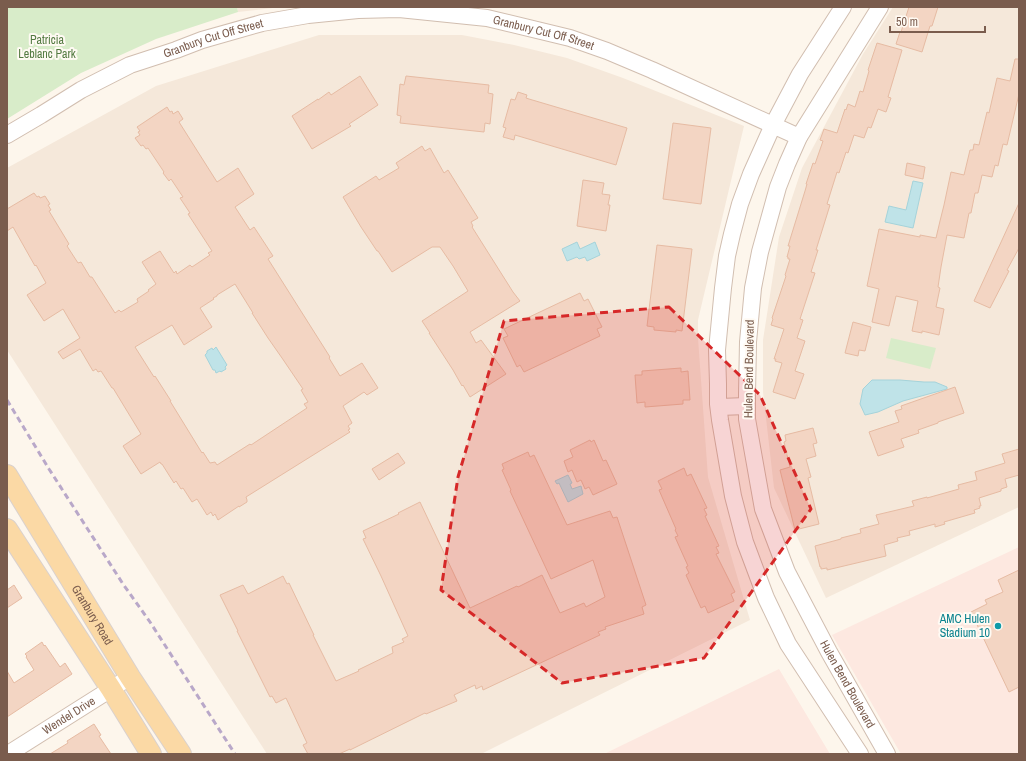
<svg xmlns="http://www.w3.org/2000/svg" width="1026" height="761" font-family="'Archivo Narrow',sans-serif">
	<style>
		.residential { fill: #f5e8da }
		.commercial { fill: #fde8e0 }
		.green { fill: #d8ecc9 }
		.water { fill: #bfe3e8; stroke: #a5d3da }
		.building { fill: #f3d5c3; stroke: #e6bba3; fill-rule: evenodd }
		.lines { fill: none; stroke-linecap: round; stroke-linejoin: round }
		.minor-casing { stroke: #d1beb0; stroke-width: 18 }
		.major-casing { stroke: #dad1cd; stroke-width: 22 }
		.minor { stroke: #fff; stroke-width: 16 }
		.major { stroke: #fbd9a5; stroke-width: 20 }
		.rail { stroke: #b9a8c9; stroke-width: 3; stroke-dasharray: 6 4; stroke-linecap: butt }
		.marked { fill: #d62828; fill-opacity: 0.2; stroke: #d62828; stroke-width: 3; stroke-dasharray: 8 5; stroke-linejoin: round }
		.culture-dot { fill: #0f9aa8; stroke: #fffaf3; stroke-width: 1.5 }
		.labels { text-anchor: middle; stroke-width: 4; stroke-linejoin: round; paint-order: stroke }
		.street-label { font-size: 12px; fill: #7a5c4d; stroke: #fffaf3 }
		.park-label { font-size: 12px; fill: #537a41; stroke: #fffaf3 }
		.culture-label { font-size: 12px; fill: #0d838f; stroke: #fffaf3; text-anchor: end }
	</style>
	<rect width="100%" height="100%" fill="#fdf6ec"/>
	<g class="residential">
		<path d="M 237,7 L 281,7 L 238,12 Z"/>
		<path d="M 893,7 L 1019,7 L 1019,507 L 826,598 L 774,488 L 763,392 L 763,340 L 779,237 L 802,168 L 863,54 Z"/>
		<path d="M 319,35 L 462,35 L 514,45 L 567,58 L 623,78 L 744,126 L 698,320 L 698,338 L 708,477 L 750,620 L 481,754 L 267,754 L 7,350 L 7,168 L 156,86 Z"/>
	</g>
	<g class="commercial">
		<path d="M 1019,547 L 1019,754 L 901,754 L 832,635 Z"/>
		<path d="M 779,669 L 830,754 L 604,754 Z"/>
	</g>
	<g class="green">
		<path d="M 7,7 L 237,7 L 238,12 L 156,39 L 81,73 L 7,119 Z"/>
		<path d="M 891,338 L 936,348 L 930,369 L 886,358 Z"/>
	</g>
	<g class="water">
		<path d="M 913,181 L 923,183 L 913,228 L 885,222 L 889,206 L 906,210 Z"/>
		<path d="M 577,242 L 580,249 L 595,242 L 600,255 L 587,261 L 585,257 L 579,259 L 577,257 L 567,261 L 562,249 Z"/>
		<path d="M 216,347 L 227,365 L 225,367 L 226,369 L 221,372 L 220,371 L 216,373 L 215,370 L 213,370 L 205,355 L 207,353 L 207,351 L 212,348 L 213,350 Z"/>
		<path d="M 872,380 L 900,380 L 924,382 L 935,382 L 947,387 L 947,389 L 903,401 L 878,412 L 865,415 L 860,404 L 863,389 Z"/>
		<path d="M 568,475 L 572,483 L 570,484 L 572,489 L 581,486 L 583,494 L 568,502 L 559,483 L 557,484 L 555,481 Z"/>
	</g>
	<g class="building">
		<path d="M 909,7 L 938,7 L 932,26 L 930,26 L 922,52 L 896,44 L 900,32 L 901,32 Z"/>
		<path d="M 877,43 L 902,50 L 888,97 L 891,98 L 886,112 L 878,109 L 871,128 L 868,127 L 864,138 L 854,135 L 848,153 L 846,152 L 839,173 L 837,172 L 827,204 L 830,205 L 816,250 L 818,250 L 811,272 L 815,273 L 800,319 L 803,320 L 797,338 L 805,341 L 795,371 L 804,374 L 795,399 L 773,392 L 782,363 L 775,361 L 776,359 L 774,359 L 784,329 L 771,325 L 773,319 L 772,318 L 786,276 L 785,275 L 790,259 L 788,259 L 788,257 L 787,257 L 790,246 L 788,246 L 805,191 L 807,184 L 806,184 L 813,163 L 815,164 L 823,141 L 820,140 L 824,129 L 837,133 L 845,109 L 846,110 L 848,104 L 855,107 L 860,91 L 863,92 L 869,71 L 868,70 Z"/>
		<path d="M 1015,59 L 1019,59 L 1019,94 L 1007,145 L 1003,144 L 998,166 L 995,165 L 992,177 L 982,175 L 978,193 L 975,193 L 971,213 L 969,213 L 964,238 L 947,235 L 941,267 L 938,287 L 940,288 L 936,307 L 944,309 L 939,335 L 922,331 L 922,333 L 912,331 L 918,301 L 896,296 L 889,326 L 872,322 L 879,289 L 867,286 L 879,229 L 920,237 L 920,235 L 936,238 L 940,221 L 944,205 L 951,172 L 964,175 L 970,150 L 973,150 L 974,144 L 979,145 L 987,112 L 989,113 L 997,78 L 1010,81 Z"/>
		<path d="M 360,76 L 378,105 L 349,124 L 351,126 L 312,149 L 292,116 L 318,99 L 318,100 L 329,92 L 331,95 Z"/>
		<path d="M 406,76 L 489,85 L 488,93 L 493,94 L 490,124 L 485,123 L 484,132 L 400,123 L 401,116 L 397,115 L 400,84 L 404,85 Z"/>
		<path d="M 518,92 L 527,95 L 526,98 L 529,99 L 627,128 L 616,165 L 515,135 L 514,140 L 503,137 L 506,128 L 503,127 L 511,99 L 515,100 Z"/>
		<path d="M 167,107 L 170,112 L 172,111 L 173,114 L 178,111 L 183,119 L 179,122 L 217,182 L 238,168 L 254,194 L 235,207 L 250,230 L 254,227 L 273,256 L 268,259 L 330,357 L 329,358 L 340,376 L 362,363 L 378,388 L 367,395 L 364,392 L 343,406 L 352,423 L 348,426 L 350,429 L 348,430 L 350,432 L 246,497 L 247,500 L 247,502 L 239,507 L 239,506 L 218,520 L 215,514 L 213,516 L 211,512 L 207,515 L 197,499 L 192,502 L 183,488 L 181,489 L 176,481 L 174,483 L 162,464 L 161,464 L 160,462 L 141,474 L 123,446 L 141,434 L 113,388 L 112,388 L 101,371 L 98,372 L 96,369 L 93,371 L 80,349 L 63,359 L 58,352 L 80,338 L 63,309 L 44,321 L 27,295 L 46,283 L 36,265 L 35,266 L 13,227 L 7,231 L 7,209 L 34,193 L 37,197 L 39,196 L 40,198 L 45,196 L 50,204 L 48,205 L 51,210 L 49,211 L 69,244 L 67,246 L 78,263 L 81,262 L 90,277 L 92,277 L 115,313 L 119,310 L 121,312 L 138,302 L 137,299 L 149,291 L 148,290 L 156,284 L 142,262 L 160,251 L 174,273 L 176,271 L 177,274 L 190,265 L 192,267 L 210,255 L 208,253 L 212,251 L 188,214 L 190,213 L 180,198 L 183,197 L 171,179 L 169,181 L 163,173 L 164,172 L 148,148 L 146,149 L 143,145 L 141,146 L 135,138 L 140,135 L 138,132 L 140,131 L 137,127 ZM 235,284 L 253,313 L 252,313 L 268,338 L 282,358 L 303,389 L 301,390 L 308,402 L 304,404 L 307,408 L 251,445 L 250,444 L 217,465 L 215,462 L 210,463 L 203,452 L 202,453 L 170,401 L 171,401 L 155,376 L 154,377 L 135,347 L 172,325 L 184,345 L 212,327 L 200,308 L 214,299 L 213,298 L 217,296 L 217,295 Z"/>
		<path d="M 673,123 L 711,128 L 701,204 L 663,199 Z"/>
		<path d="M 422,146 L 425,151 L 430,148 L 444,173 L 448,170 L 478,218 L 471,222 L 473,226 L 472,227 L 513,292 L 520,301 L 470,332 L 476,343 L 481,340 L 506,374 L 470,397 L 463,385 L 462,386 L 453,370 L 429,333 L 430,333 L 422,321 L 468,291 L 453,266 L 440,247 L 432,247 L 392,272 L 378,251 L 377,251 L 361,227 L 343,197 L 376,176 L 379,180 L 399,168 L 396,163 Z"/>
		<path d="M 907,163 L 925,167 L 923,179 L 905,175 Z"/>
		<path d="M 583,180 L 604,183 L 602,194 L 610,195 L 608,205 L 610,205 L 606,231 L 577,226 Z"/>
		<path d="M 1019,203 L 1019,248 L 1007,270 L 1009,271 L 990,308 L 974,301 Z"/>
		<path d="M 657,245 L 692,249 L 682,331 L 676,330 L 676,332 L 654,330 L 654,327 L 647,326 Z"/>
		<path d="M 580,293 L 584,301 L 588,299 L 602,327 L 597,329 L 600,336 L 524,372 L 520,365 L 517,367 L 503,338 L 508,336 L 504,329 Z"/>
		<path d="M 853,322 L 871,327 L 865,351 L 859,350 L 858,356 L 845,353 Z"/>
		<path d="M 681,368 L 681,372 L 688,371 L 690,400 L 683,400 L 683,404 L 645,407 L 645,402 L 637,403 L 635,375 L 642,375 L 642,371 Z"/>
		<path d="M 955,387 L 964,413 L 938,422 L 938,423 L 918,430 L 919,433 L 901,439 L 904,447 L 878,456 L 869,432 L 899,422 L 895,411 L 902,409 L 901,406 Z"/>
		<path d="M 813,428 L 817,443 L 813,444 L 816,456 L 806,459 L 811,477 L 808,478 L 819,524 L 795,530 L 780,470 L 790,467 L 784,442 L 786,441 L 785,435 Z"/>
		<path d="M 590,440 L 591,442 L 594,440 L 603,461 L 606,460 L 617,484 L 593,495 L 589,487 L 585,489 L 581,480 L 577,482 L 572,470 L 568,472 L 564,461 L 573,457 L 570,450 Z"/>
		<path d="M 1019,449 L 1019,475 L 1005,479 L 1007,487 L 1001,489 L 1001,491 L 979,498 L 981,506 L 979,506 L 980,508 L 974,510 L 975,513 L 944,522 L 945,524 L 935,527 L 935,524 L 909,531 L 910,535 L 897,538 L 898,541 L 884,545 L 886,556 L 827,570 L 827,568 L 821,569 L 821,567 L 820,567 L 815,546 L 841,539 L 841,538 L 861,533 L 860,529 L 879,524 L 876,515 L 914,506 L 912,501 L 927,497 L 927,498 L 959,489 L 958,485 L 977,480 L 975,472 L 1005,463 L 1002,454 Z"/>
		<path d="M 528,452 L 530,457 L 534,455 L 567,525 L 610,511 L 613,518 L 617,517 L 646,605 L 642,607 L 644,614 L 605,627 L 606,629 L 598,632 L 600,635 L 483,690 L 482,686 L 476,689 L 475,685 L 454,695 L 457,701 L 426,714 L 425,713 L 350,750 L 350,749 L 339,754 L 308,754 L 303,745 L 307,743 L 286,698 L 276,703 L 272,696 L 270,697 L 237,631 L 238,631 L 220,595 L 243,585 L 248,594 L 283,576 L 287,584 L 289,583 L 314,635 L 313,635 L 336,681 L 359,671 L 358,670 L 393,653 L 392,647 L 404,642 L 402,639 L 408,636 L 381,576 L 363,539 L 366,538 L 363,531 L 399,514 L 398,513 L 420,502 L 470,608 L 517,586 L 518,587 L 542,575 L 560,613 L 584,603 L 586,607 L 605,597 L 593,560 L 551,579 L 510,491 L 511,490 L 502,470 L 504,469 L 502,464 Z"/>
		<path d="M 398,453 L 405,463 L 379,480 L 372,469 Z"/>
		<path d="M 684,468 L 687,476 L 691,474 L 707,508 L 704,509 L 707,515 L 705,516 L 719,546 L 716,547 L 719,553 L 716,554 L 735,592 L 731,594 L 734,601 L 708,613 L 705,606 L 701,608 L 686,575 L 689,573 L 686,567 L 688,566 L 675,537 L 678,536 L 675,530 L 676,529 L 659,490 L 662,489 L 658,481 Z"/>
		<path d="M 1019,570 L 1019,687 L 1009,692 L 971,612 L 987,604 L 985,600 L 1003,592 L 998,580 Z"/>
		<path d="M 14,585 L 22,598 L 7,608 L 7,590 Z"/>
		<path d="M 42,642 L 44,646 L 45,645 L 60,667 L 65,663 L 72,674 L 7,717 L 7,671 L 14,683 L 34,670 L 26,657 L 27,656 L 25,654 Z"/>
		<path d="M 94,724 L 101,735 L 99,736 L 111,754 L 50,754 L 68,743 L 67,741 Z"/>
	</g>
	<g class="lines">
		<g class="minor-casing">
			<g id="minor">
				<path d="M 843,7 L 800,74 L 773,125 L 751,174 L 740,204 L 732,234 L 727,256 L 723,288 L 717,350 L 718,384 L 718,404 L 720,420 L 733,496 L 745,542 L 766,598 L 788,644 L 860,754"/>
				<path id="s1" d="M 880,7 L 799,137 L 787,164 L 778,187 L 760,252 L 753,288 L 748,342 L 747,394 L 747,419 L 763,509 L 787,572 L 829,652 L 887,754"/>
				<path id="s2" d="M 7,135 L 41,115 L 81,90 L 130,65 L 176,50 L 202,40 L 262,23 L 308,15 L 358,10 L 399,9 L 487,18 L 570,38 L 607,51 L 652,70 L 799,137"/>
				<path d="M 719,407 L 747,406"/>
				<path id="s3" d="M 8,754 L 130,677"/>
			</g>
		</g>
		<g class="major-casing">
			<g id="major">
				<path id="s4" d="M 7,475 L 130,677 L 181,754"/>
				<path d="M 7,529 L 111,689 L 151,754"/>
			</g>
		</g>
		<use href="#minor" class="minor"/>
		<use href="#major" class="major"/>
		<path class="rail" d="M 7,400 L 49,469 L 123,584 L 150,622 L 235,754"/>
	</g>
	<path class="marked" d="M 669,307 L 760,395 L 811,509 L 704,658 L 562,683 L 441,590 L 458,477 L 504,321 Z"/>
	<circle class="culture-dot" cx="998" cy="626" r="4"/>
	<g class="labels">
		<g class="street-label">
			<text dy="4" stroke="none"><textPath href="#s2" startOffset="565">Granbury Cut Off Street</textPath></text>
			<text dy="4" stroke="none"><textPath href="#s2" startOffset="229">Granbury Cut Off Street</textPath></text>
			<text transform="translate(749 369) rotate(-89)" y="4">Hulen Bend Boulevard</text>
			<text dy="4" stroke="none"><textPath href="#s4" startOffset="164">Granbury Road</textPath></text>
			<text dy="4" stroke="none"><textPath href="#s1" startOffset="729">Hulen Bend Boulevard</textPath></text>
			<text dy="4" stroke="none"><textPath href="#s3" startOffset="72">Wendel Drive</textPath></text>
		</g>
		<g class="park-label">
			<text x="47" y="44">Patricia<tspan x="47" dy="14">Leblanc Park</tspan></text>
		</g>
		<g class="culture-label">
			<text x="990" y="623">AMC Hulen<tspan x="990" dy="14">Stadium 10</tspan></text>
		</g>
	</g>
	<rect width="1026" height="761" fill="none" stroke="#7a5c4d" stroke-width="16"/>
	<path d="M890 26v6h95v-6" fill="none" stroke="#7a5c4d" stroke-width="2"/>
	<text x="896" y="26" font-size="12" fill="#7a5c4d" stroke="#fffaf3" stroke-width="3" paint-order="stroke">50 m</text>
</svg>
